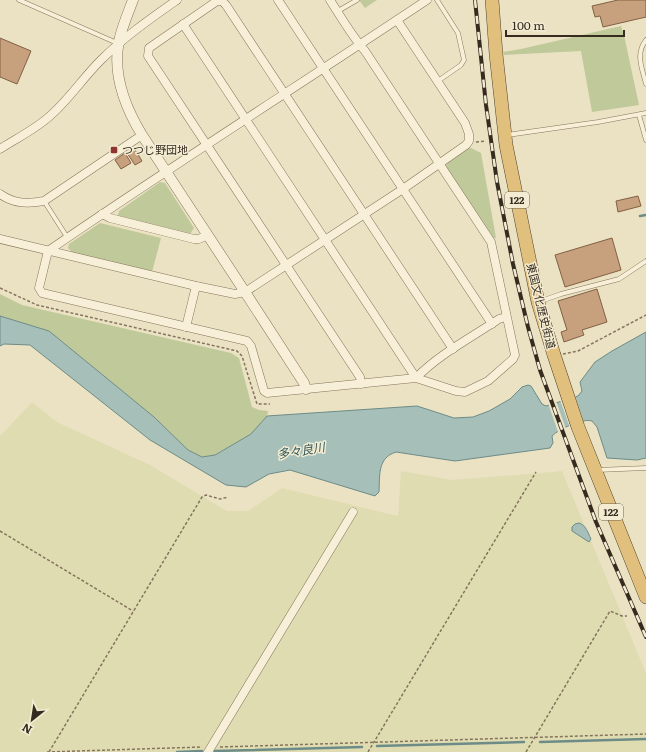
<svg xmlns="http://www.w3.org/2000/svg" width="646" height="752" font-family="Literata,'Noto Sans JP',serif">
	<style>
		.farmland { fill: #e0dcb2 }
		.green { fill: #c0c999 }
		.water { fill: #a6bfb9; stroke: #6d8c87 }
		.pier { fill: #ebe2c4 }
		.lines { fill: none; stroke-linecap: round; stroke-linejoin: round }
		.stream { stroke: #6d8c87; stroke-width: 2.5 }
		.building { fill: #c7a07d; stroke: #826043 }
		.service-casing { stroke: #85745c; stroke-width: 5 }
		.minor-casing { stroke: #85745c; stroke-width: 9 }
		.tertiary-casing { stroke: #85745c; stroke-width: 11 }
		.trunk-casing { stroke: #534230; stroke-width: 14 }
		.path { stroke: #85745c; stroke-width: 1.5; stroke-dasharray: 3 2; stroke-linecap: butt }
		.service { stroke: #f7efd7; stroke-width: 4 }
		.minor { stroke: #f7efd7; stroke-width: 8 }
		.tertiary { stroke: #f7efd7; stroke-width: 10 }
		.trunk { stroke: #e0c07c; stroke-width: 13 }
		.rail-casing { stroke: #362b1f; stroke-width: 4 }
		.rail { stroke: #f3ecd3; stroke-width: 2.5; stroke-dasharray: 8; stroke-linecap: butt }
		.poi-dot { fill: #903530; stroke: #f3ecd3; stroke-width: 1.5 }
		.labels { text-anchor: middle; stroke-width: 3; stroke-linejoin: round; paint-order: stroke }
		.shield { fill: #f3ecd3; stroke: #6f6555; stroke-width: 1 }
		.shield-label { font-size: 10px; font-weight: bold; fill: #362b1f }
		.poi-label { font-size: 11px; fill: #362b1f; stroke: #f3ecd3; text-anchor: start }
		.street-label { font-size: 11px; fill: #362b1f; stroke: #f3ecd3 }
		.water-label { font-size: 12px; font-style: italic; fill: #2f5555; stroke: #f3ecd3 }
	</style>
	<rect width="100%" height="100%" fill="#ebe2c4"/>
	<path class="farmland" d="M 32,402 L 57,422 L 150,465 L 227,511 L 248,511 L 282,488 L 398,516 L 401,471 L 452,480 L 562,471 L 646,673 L 646,752 L 0,752 L 0,436 Z"/>
	<g class="green">
		<path d="M 359,0 L 377,0 L 365,8 Z"/>
		<path d="M 621,26 L 624,35 L 639,105 L 592,112 L 581,51 L 504,55 L 503,52 L 521,49 Z"/>
		<path d="M 469,147 L 481,153 L 496,238 L 494,238 L 446,168 L 447,162 Z"/>
		<path d="M 160,182 L 165,183 L 194,228 L 190,234 L 119,217 L 118,215 L 119,211 Z"/>
		<path d="M 100,223 L 161,238 L 152,272 L 73,253 L 68,248 L 69,244 Z"/>
		<path d="M 0,294 L 22,305 L 231,353 L 239,358 L 252,407 L 259,410 L 268,411 L 267,416 L 251,434 L 214,455 L 202,457 L 188,450 L 154,417 L 49,331 L 0,316 Z"/>
	</g>
	<g class="water">
		<path d="M 0,316 L 49,331 L 154,417 L 188,450 L 202,457 L 215,455 L 251,434 L 267,416 L 417,406 L 454,418 L 473,417 L 489,411 L 510,399 L 522,387 L 528,385 L 531,386 L 542,404 L 546,406 L 578,396 L 582,391 L 580,382 L 595,362 L 612,351 L 646,332 L 646,458 L 637,460 L 607,458 L 597,427 L 592,421 C 582,418 559,429 552,436 L 553,443 L 550,448 L 455,461 L 396,452 C 377,458 380,476 379,492 L 375,496 L 290,470 L 269,474 L 246,487 L 226,485 L 150,440 L 30,345 L 4,344 L 0,346 Z"/>
		<path d="M 579,523 C 586,525 588,533 591,539 L 589,542 L 572,531 L 572,527 L 575,524 Z"/>
	</g>
	<g class="pier">
		<path d="M 575,395 L 584,423 L 570,428 L 560,400 Z"/>
		<path d="M 556,401 L 566,429 L 558,432 L 548,403 Z"/>
	</g>
	<g class="lines">
		<g class="stream">
			<path d="M 640,216 L 646,215"/>
			<path d="M 540,742 L 646,739"/>
			<path d="M 377,746 L 524,742"/>
			<path d="M 215,751 L 362,747"/>
			<path d="M 177,752 L 202,751"/>
		</g>
	</g>
	<g class="building">
		<path d="M 618,0 L 646,0 L 646,17 L 603,27 L 600,16 L 595,17 L 592,6 Z"/>
		<path d="M 0,38 L 31,51 L 17,84 L 0,77 Z"/>
		<path d="M 134,148 L 142,161 L 135,165 L 127,153 Z"/>
		<path d="M 125,153 L 131,163 L 121,169 L 115,160 Z"/>
		<path d="M 638,196 L 641,206 L 618,212 L 616,201 Z"/>
		<path d="M 612,238 L 621,270 L 565,287 L 555,255 Z"/>
		<path d="M 597,289 L 607,322 L 582,330 L 584,335 L 564,342 L 561,332 L 567,330 L 558,301 Z"/>
	</g>
	<g class="lines">
		<g class="service-casing">
			<g id="service">
				<path d="M 19,0 L 117,43"/>
				<path d="M 437,0 L 458,33 L 464,60 L 461,65 L 438,81"/>
				<path d="M 338,11 L 357,0"/>
				<path d="M 646,40 C 635,54 642,68 646,84"/>
				<path d="M 639,115 L 646,140"/>
				<path d="M 507,135 L 598,122 L 646,113"/>
				<path d="M 44,201 L 67,237"/>
				<path d="M 541,301 L 561,294 L 619,279 L 646,261"/>
				<path d="M 597,470 L 646,468"/>
			</g>
		</g>
		<g class="minor-casing">
			<g id="minor">
				<path d="M 278,0 L 492,324"/>
				<path d="M 330,0 C 341,17 351,35 365,51 L 491,242 L 515,355 L 513,359 L 488,381 L 465,392 L 456,391 L 416,378 L 267,393 L 264,391 L 251,346 L 247,341 L 42,293 L 39,288 L 48,251 C 173,165 301,84 427,0"/>
				<path d="M 183,24 L 416,378 C 438,355 472,337 499,319 L 506,317"/>
				<path d="M 0,149 C 17,138 36,129 51,115 C 69,99 83,78 100,61 C 124,37 150,19 177,0"/>
				<path d="M 0,194 C 14,204 28,204 44,201 L 142,135"/>
				<path d="M 102,214 L 110,218 L 194,239 L 199,239 L 208,235"/>
				<path d="M 0,239 L 196,286 L 235,294 L 245,292 L 403,189 L 466,145 L 469,141 L 469,134 L 465,123 L 397,20"/>
				<path d="M 186,327 L 196,286"/>
				<path d="M 361,384 L 360,377 L 148,56 L 149,48 L 217,1 L 222,1 L 226,5 L 453,349"/>
				<path d="M 208,752 L 353,512"/>
			</g>
		</g>
		<g class="tertiary-casing">
			<path id="tertiary" d="M 133,0 C 128,13 122,27 119,41 C 112,75 125,107 142,135 L 245,292 L 304,383 L 306,389"/>
		</g>
		<g class="trunk-casing">
			<path id="trunk" d="M 492,0 L 496,54 L 506,145 L 538,302 L 554,355 L 578,427 L 646,597"/>
		</g>
		<g class="path">
			<path d="M 476,142 L 486,141"/>
			<path d="M 0,288 L 37,305 L 237,351 L 242,356 L 257,404 L 270,404"/>
			<path d="M 563,354 L 578,351 L 646,315"/>
			<path d="M 0,531 L 133,611"/>
			<path d="M 220,747 L 646,734"/>
			<path d="M 47,752 L 202,747"/>
			<path d="M 49,752 L 202,497 L 206,495 L 220,499 L 228,497"/>
			<path d="M 368,752 L 536,472"/>
			<path d="M 526,752 L 610,611 L 622,616 L 627,616"/>
		</g>
		<use href="#service" class="service"/>
		<use href="#minor" class="minor"/>
		<use href="#tertiary" class="tertiary"/>
		<use href="#trunk" class="trunk"/>
		<g class="rail-casing">
			<path id="rail" d="M 475,0 L 486,105 L 497,182 L 513,264 L 528,327 L 540,370 L 596,522 L 646,637"/>
		</g>
		<use href="#rail" class="rail"/>
	</g>
	<rect class="poi-dot" x="110" y="146" width="8" height="8" rx="2"/>
	<g class="labels">
		<g class="shield">
			<rect x="505" y="192" width="24" height="16" rx="3"/>
			<rect x="599" y="504" width="24" height="16" rx="3"/>
		</g>
		<g class="shield-label">
			<text x="517" y="204">122</text>
			<text x="611" y="516">122</text>
		</g>
		<g class="poi-label">
			<text x="122" y="154">つつじ野団地</text>
		</g>
		<g class="street-label">
			<text transform="translate(541 306) rotate(76)" y="4">東国文化歴史街道</text>
		</g>
		<g class="water-label">
			<text transform="translate(301 451) rotate(-9)" y="4">多々良川</text>
		</g>
	</g>
	<g transform="translate(32 720) rotate(210)" stroke="#f3ecd3" stroke-width="3" paint-order="stroke">
	<path d="M0-3L7 15L0 10L-7 15Z" fill="#362b1f"/>
	<text y="-6" font-size="11" font-weight="bold" text-anchor="middle" fill="#362b1f">N</text>
	</g>
	<path d="M506 30v6h118v-6" fill="none" stroke="#362b1f" stroke-width="2"/>
	<text x="512" y="30" font-size="12" fill="#362b1f" stroke="#f3ecd3" stroke-width="3" paint-order="stroke">100 m</text>
</svg>
